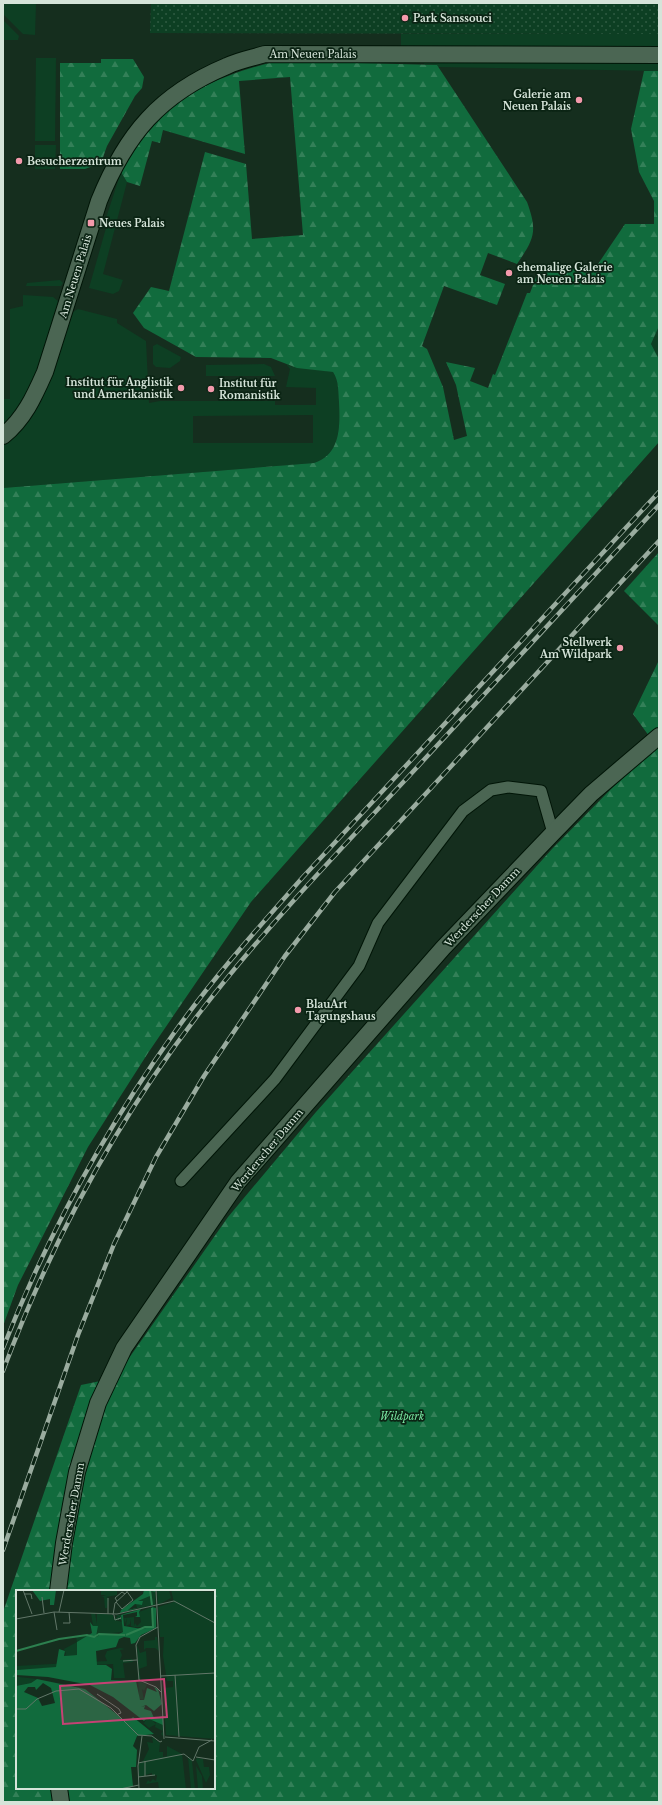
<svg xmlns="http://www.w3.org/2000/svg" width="662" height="1805" font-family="'Libre Baskerville',serif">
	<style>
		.green { fill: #0d3f23; fill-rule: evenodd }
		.forest { fill: url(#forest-firs); fill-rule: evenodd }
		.park { fill: url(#park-dots) }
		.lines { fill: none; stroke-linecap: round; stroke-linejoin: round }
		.street-casing { stroke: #001507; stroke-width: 13 }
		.secondary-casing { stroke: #001507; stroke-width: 18 }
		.street { stroke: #4b6653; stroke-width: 11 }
		.secondary { stroke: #4b6653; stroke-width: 16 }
		.rail-casing { stroke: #9aac9f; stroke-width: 4.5 }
		.rail { stroke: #0b2414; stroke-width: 3; stroke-dasharray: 9; stroke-linecap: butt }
		.poi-dot { fill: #f39aac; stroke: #0b2414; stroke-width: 1.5 }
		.labels { text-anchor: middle; stroke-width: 3.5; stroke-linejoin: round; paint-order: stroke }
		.poi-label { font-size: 10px; font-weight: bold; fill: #d5e4d9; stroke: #0b2414; text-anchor: start }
		.street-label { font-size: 10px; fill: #d5e4d9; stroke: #0b2414 }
		.park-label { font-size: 10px; font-style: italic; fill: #78e5a1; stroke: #0b2414 }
		.inset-river { fill: none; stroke: #2d7f4f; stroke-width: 2 }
		.inset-road { fill: none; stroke: #627769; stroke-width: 1 }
		.view { fill: #c64174; fill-opacity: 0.15; stroke: #c64174; stroke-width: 2 }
		.inset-edge { fill: none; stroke: #d5e4d9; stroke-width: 2 }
	</style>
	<defs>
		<pattern id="forest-firs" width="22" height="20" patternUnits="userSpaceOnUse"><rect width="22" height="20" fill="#116b3d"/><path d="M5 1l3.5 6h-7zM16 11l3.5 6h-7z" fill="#338058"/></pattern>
		<pattern id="park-dots" width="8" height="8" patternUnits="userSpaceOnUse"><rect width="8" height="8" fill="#0d3f23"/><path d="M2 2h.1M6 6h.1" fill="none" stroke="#2f5b42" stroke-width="1.8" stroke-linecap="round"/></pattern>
	</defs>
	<rect width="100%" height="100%" fill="#152e1e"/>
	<g class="green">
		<path d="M 3,3 L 36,3 L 35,35 L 23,34 L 3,14 Z"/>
		<path d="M 3,20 L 19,36 L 18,40 L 3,40 Z"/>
		<path d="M 401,34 L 659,34 L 659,47 L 401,46 Z"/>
		<path d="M 36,58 L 56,58 L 55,141 L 35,141 Z"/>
		<path d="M 424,61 L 659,62 L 659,71 L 438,67 L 436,65 L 424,64 Z"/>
		<path d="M 35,145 L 56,145 L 55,169 L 35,169 Z"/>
		<path d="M 121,172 L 127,182 L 103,274 L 123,280 L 119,291 L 113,294 L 89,288 L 106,228 L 105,221 Z"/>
		<path d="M 60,280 L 63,283 L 61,286 L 26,286 L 27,283 Z"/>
		<path d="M 23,295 L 53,297 L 59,302 L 40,368 L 21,407 L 3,427 L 3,399 L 10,399 L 10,309 L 23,306 Z"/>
		<path d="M 78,309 L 117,319 L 117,323 L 146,341 L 149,403 L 160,401 L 275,401 L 275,405 L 316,405 L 316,388 L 286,387 L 290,369 L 286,364 L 290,366 L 333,372 C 339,381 338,392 339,402 C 340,426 341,454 314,463 L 3,488 L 3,445 L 32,417 L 41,402 L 73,312 ZM 313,415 L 313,443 L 193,443 L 193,416 Z"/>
		<path d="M 659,326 L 659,359 L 651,344 Z"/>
		<path d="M 157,344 L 181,357 L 180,361 L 170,368 L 156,367 L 153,364 L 153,346 Z"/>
		<path d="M 264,364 L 271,367 L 275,376 L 206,376 L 206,365 Z"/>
	</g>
	<g class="forest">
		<path d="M 101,59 L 133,59 L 144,77 L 142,88 L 135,96 L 107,146 L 101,163 L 85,169 L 60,169 L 60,63 L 101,63 Z"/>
		<path d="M 277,61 L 437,65 L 527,202 C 538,232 534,239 517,264 L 488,253 L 480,275 L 505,284 L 497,305 L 444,286 L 422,346 L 427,349 L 443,387 L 454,440 L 467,436 L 456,385 L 446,362 L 475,368 L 470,381 L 488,388 L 493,374 L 495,375 L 527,293 L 530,293 L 538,272 L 596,267 L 625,224 L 654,224 L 654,201 L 639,172 L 631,129 L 644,71 L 659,71 L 659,326 L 651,344 L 659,359 L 659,442 L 251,902 L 148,1053 L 88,1147 L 18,1285 L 3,1326 L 3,488 L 314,463 C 341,454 340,426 339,402 C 338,391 339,381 333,372 L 297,368 L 271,358 L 196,357 L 144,328 L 133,313 L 151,287 L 169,291 L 205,152 L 246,164 L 252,239 L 303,235 L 290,77 L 239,81 L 245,154 L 163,130 L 160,143 L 152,141 L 140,186 L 127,182 L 121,172 C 133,153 145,132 161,117 C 191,87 236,71 277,61 Z"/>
		<path d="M 659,552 L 659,626 L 624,591 Z"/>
		<path d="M 659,660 L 659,1802 L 3,1802 L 3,1612 L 81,1385 L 115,1378 L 228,1217 L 316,1112 L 552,849 L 611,789 L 657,747 L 633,714 ZM 17,1591 L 214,1591 L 214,1788 L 17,1788 Z"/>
	</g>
	<path class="park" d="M 151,3 L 659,3 L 659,34 L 150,33 Z"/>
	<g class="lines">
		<g class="street-casing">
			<path id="street" d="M 181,1181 L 275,1079 L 359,966 L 378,923 L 463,811 L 491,790 L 508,787 L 541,791 L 553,833"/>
		</g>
		<g class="secondary-casing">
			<g id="secondary">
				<path d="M 3,436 C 24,419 34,397 45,372 L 99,201 C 126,134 160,94 227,66 C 239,60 252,58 265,54 L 659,55"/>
				<path d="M 58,1591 L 64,1543 L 77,1472 L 98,1403 L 124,1348 L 238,1182 L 443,948 L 553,833 L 591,794 L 659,736"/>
				<path d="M 59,1788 L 61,1802"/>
			</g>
		</g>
		<use href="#street" class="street"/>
		<use href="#secondary" class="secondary"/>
		<g class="rail-casing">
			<g id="rail">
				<path d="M 3,1348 C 47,1236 104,1131 174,1033 C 213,978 258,928 303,877 L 659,492"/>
				<path d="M 3,1371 C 51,1242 117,1120 201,1011 C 265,928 338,852 409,776 C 492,685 576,595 659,505"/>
				<path d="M 3,1550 L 78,1335 L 114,1244 L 156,1157 L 204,1076 L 285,956 L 335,892 L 659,541"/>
			</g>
		</g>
		<use href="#rail" class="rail"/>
	</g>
	<g class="poi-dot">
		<circle cx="405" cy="18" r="4"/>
		<circle cx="579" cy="100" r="4"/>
		<circle cx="19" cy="161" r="4"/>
		<rect x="87" y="219" width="8" height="8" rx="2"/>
		<circle cx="509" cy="273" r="4"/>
		<circle cx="181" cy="388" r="4"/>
		<circle cx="211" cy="389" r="4"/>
		<circle cx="620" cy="648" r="4"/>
		<circle cx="298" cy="1010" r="4"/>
	</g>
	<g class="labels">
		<g class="poi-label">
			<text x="413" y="22">Park Sanssouci</text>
			<text x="571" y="98" text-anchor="end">Galerie am<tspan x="571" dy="12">Neuen Palais</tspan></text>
			<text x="27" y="165">Besucherzentrum</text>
			<text x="99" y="227">Neues Palais</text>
			<text x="517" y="271">ehemalige Galerie<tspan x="517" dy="12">am Neuen Palais</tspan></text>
			<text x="173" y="386" text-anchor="end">Institut für Anglistik<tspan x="173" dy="12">und Amerikanistik</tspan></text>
			<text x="219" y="387">Institut für<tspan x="219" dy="12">Romanistik</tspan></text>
			<text x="612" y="646" text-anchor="end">Stellwerk<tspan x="612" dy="12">Am Wildpark</tspan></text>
			<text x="306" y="1008">BlauArt<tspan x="306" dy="12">Tagungshaus</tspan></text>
		</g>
		<g class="street-label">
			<text x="313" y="58">Am Neuen Palais</text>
			<text transform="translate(75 276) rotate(-73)" y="4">Am Neuen Palais</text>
			<text transform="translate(482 907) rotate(-47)" y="4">Werderscher Damm</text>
			<text transform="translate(267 1150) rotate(-50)" y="4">Werderscher Damm</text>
			<text transform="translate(71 1514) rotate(-80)" y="4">Werderscher Damm</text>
		</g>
		<g class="park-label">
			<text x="402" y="1420">Wildpark</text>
		</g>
	</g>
	<g transform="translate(16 1590)">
		<rect width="199" height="199" fill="#152e1e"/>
		<path d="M 85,0 L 101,0 L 101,5 L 90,7 L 93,8 L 91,18 L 89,18 L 88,7 L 85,7 L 90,5 L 85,5 ZM 141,0 L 153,0 L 155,8 L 142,15 ZM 135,1 L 139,2 L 139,15 L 121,18 L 120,14 L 126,15 L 127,11 L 122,11 L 134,6 ZM 136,17 L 137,37 L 118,37 L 115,36 L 115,29 L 114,34 L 110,36 L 111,28 L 109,34 L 108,28 L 118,27 L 118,36 L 119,33 L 121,36 L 125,32 L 123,22 ZM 75,23 L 79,23 L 81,34 L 81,23 L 97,25 L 98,30 L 102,26 L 99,25 L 105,25 L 106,30 L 99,30 L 106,32 L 107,42 L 85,44 L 80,47 L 82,36 L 77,36 ZM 71,45 L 61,65 L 48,66 L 50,64 L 48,59 L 61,52 L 60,47 L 26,53 L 0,62 L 23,53 L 43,49 ZM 139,47 L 141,47 L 143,61 L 139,58 L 130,58 L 128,60 L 128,51 L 139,50 ZM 121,55 L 124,63 L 130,61 L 131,76 L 123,79 L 125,91 L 130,91 L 132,94 L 123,90 ZM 104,58 L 109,59 L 104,60 L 106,65 L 104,70 L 116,69 L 117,72 L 107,73 L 109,88 L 98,88 L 97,74 L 0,80 L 0,76 L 91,71 L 89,66 L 91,61 ZM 0,87 L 3,87 L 21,89 L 15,93 L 0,96 ZM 122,90 L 131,95 L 128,101 L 126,99 L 128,110 L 123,109 ZM 131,128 L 147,134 L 148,147 L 145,144 L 147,141 L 139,137 L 140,132 L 137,131 L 140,134 L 133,138 L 124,130 L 128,133 ZM 136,147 L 144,153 L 143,162 L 147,162 L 147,167 L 151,166 L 151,156 L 166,164 L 170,199 L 143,199 L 142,192 L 130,194 L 132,190 L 134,192 L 137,189 L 140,191 L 141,185 L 136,186 L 136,183 L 123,187 L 123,173 L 127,171 L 133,159 L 131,152 L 137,153 ZM 172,167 L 176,171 L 179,199 L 175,199 ZM 181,168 L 187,169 L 188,177 L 193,177 L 194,185 L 190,193 L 180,170 ZM 180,176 L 186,186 L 187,199 L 182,199 Z" fill="#0d3f23"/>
		<path d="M 16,0 L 40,0 L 38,15 L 34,15 L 34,9 L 24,11 ZM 128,0 L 139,0 L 140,15 L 139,2 L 135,1 L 134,6 L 122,11 L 127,11 L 126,15 L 119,14 L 112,20 L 125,17 L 104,23 L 105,20 L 127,4 ZM 136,17 L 140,18 L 140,38 L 125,45 L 119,53 L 115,54 L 114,48 L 108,47 L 103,49 L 100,57 L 80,61 L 81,75 L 90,75 L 96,79 L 95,90 L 120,91 L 124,110 L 128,110 L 131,98 L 141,102 L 138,97 L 142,99 L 146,114 L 138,121 L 130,115 L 125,117 L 129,116 L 128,119 L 135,121 L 138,128 L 147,126 L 147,135 L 131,128 L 128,131 L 97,107 L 74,95 L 32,87 L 0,85 L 0,80 L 40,77 L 43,59 L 49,61 L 48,66 L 61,65 L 61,52 L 76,43 L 74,32 L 77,36 L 82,36 L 80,47 L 85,44 L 103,44 L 107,42 L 105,25 L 125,19 L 123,22 L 124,27 L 119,27 L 121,26 L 121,22 L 107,25 L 108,36 L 126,39 L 137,36 ZM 21,89 L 69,99 L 108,130 L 114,130 L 117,127 L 138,144 L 121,146 L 117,156 L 121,160 L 120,177 L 115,177 L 117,196 L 111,199 L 0,199 L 0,96 L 15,93 ZM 27,93 L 35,98 L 39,113 L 26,116 L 22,108 L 8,102 L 12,97 L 19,97 L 20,100 Z" fill="#116b3d" fill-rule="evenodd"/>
		<path d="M 155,0 L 199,2 L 199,149 L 150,145 L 147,98 L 157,97 L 157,91 L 151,91 L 147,66 L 148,47 L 144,47 L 142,17 L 158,12 Z" fill="#0d3f23"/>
		<path class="inset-river" d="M 134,0 L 136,15M 110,45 L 129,37 L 137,37 L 136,18M 0,61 L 43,49 L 71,45 L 78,47 L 83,44 L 109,45"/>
		<path class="inset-road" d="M 7,0 L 16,24M 110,0 L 117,10M 140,0 L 148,149M 8,4 L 15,4 L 16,9M 26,7 L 28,23M 92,8 L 92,24M 101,11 L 99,8 L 106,2 L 109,4M 100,12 L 106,19 L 117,10M 38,22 L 41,40M 43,22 L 48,0M 97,25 L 99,13 L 111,2M 98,25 L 99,30 L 105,28 L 102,29M 0,29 L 38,22 L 101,24 L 158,11 L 199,33M 47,33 L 54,33 L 53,22M 142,37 L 124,47 L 120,55 L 123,90 L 140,97 L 146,103M 107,71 L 121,70M 159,85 L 163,147M 145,86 L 199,83M 81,104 L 103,119 L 105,123 L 102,124M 0,119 L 10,119 L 21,109 L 40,101 L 63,99 L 95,118 L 122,145 L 136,146 L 144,152 L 146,151M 149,147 L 199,151M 180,167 L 199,170M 122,173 L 168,164 L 177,171 L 183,157 L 196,150M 129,186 L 129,171M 122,187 L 139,185M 104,199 L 123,195M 123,199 L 122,176 L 126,146"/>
		<path class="view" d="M 148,89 L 151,127 L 47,134 L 44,96 Z"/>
		<rect width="199" height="199" class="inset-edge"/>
	</g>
	<rect width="662" height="1805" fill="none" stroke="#d5e4d9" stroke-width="8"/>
</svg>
